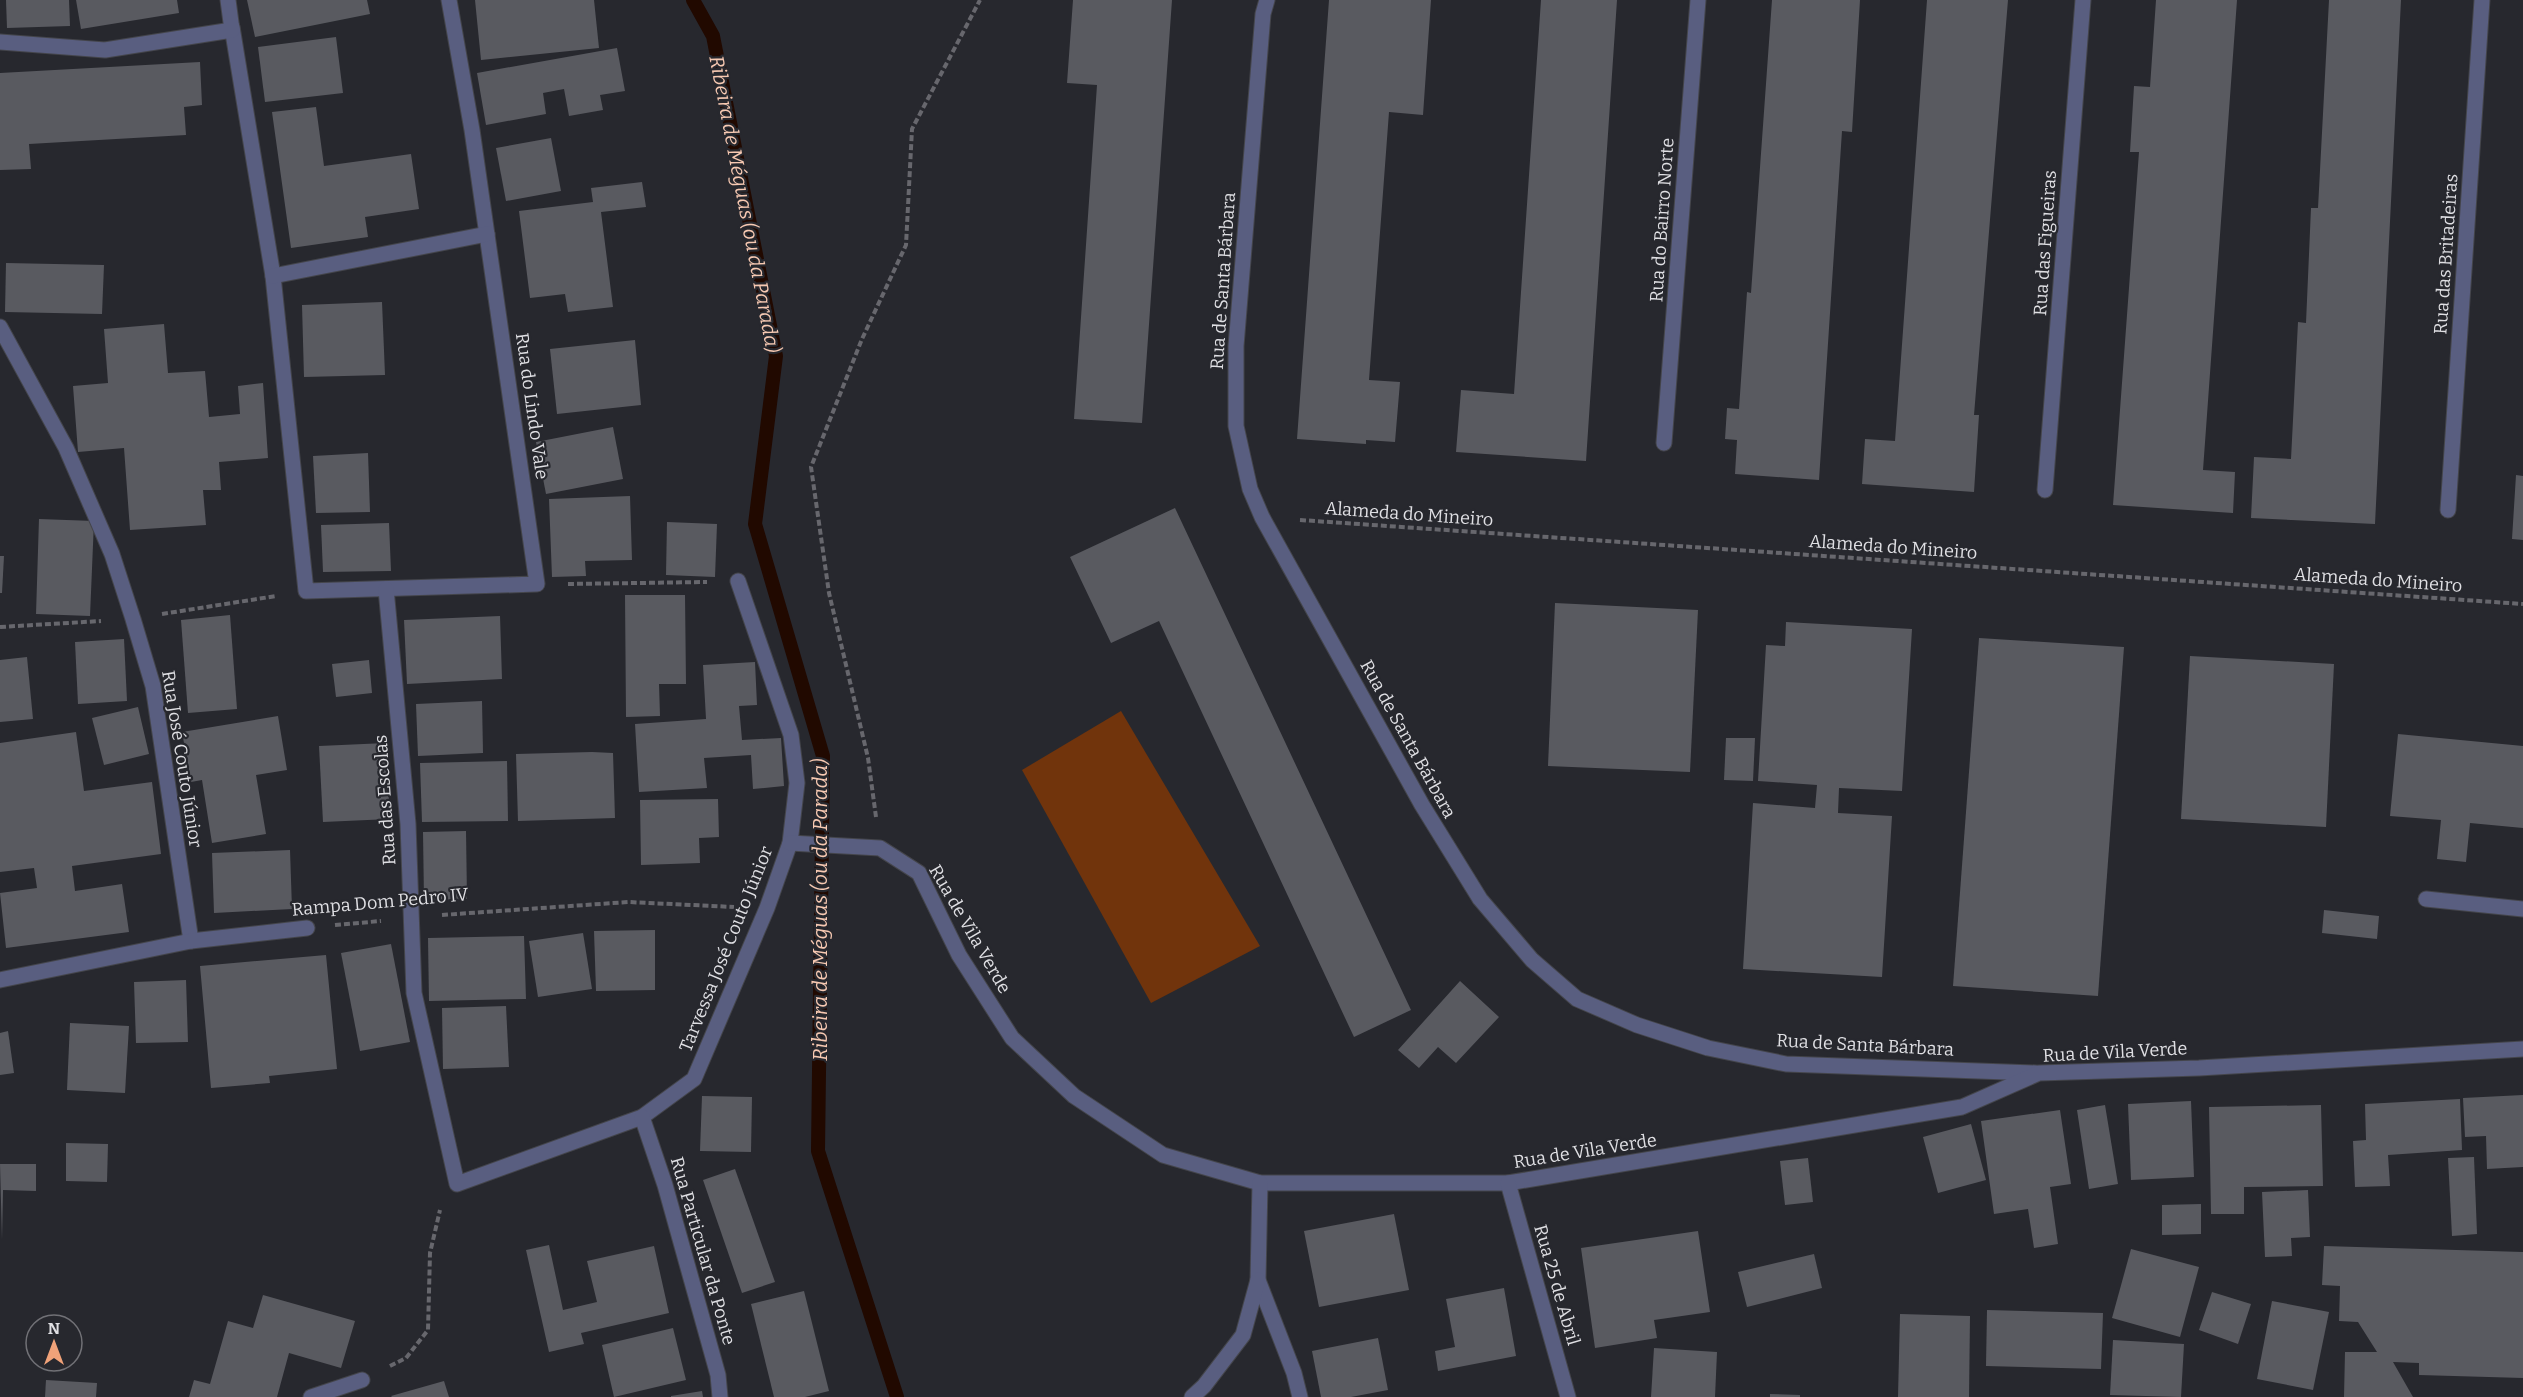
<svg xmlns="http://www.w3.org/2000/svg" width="2523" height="1397" font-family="Bitter,serif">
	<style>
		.green { fill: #71340c }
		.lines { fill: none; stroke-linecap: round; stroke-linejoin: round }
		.stream { stroke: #210900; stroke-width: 14 }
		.building { fill: #595a60 }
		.minor-casing { stroke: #44454b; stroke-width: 17 }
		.path { stroke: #67676d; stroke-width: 4; stroke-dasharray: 6 3; stroke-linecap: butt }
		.minor { stroke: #595e80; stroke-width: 15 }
		.labels { text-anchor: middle; stroke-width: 4.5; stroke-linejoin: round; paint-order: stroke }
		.street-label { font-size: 18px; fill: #dfdfe3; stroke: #27282e }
		.water-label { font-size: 20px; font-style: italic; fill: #f7c9b2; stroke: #27282e }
	</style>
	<rect width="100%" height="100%" fill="#27282e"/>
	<path class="green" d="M 1121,711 L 1260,946 L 1151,1003 L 1022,770 Z"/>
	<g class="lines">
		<path class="stream" d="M 693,0 L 713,36 L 776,356 L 755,524 L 823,756 L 818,1151 L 897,1397"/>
	</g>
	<g class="building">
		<path d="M 6,0 L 69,0 L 70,26 L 7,28 Z"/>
		<path d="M 76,0 L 177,0 L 179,13 L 81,29 Z"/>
		<path d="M 247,0 L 367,0 L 370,14 L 255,37 Z"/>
		<path d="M 475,0 L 594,0 L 599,48 L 481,60 Z"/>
		<path d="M 1073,0 L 1172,0 L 1142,423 L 1074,419 L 1097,85 L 1067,83 Z"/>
		<path d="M 1329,0 L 1431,0 L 1423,115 L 1389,112 L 1369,380 L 1400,382 L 1395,442 L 1366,440 L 1366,444 L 1297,439 Z"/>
		<path d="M 1541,0 L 1617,0 L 1586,461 L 1456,452 L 1461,390 L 1514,394 Z"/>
		<path d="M 1772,0 L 1860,0 L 1852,132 L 1842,131 L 1819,480 L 1735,474 L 1737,440 L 1725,439 L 1727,408 L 1739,409 L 1747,292 L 1751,293 Z"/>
		<path d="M 1927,0 L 2008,0 L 1974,415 L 1979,415 L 1974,492 L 1862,484 L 1865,439 L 1895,441 Z"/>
		<path d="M 2156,0 L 2237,0 L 2203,470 L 2235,472 L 2233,513 L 2113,505 L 2139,152 L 2130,152 L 2134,86 L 2150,87 Z"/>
		<path d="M 2329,0 L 2401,0 L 2375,524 L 2251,518 L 2254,457 L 2291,459 L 2298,322 L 2306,323 L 2311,208 L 2318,208 Z"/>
		<path d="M 336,37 L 343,93 L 265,102 L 258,47 Z"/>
		<path d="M 617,48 L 625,91 L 600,95 L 603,110 L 569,116 L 564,89 L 543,93 L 546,114 L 486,125 L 477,73 Z"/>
		<path d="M 200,62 L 202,105 L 184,107 L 186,135 L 29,144 L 31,169 L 0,170 L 0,73 Z"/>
		<path d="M 316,107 L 324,166 L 411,154 L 419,209 L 365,217 L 368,237 L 291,248 L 272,112 Z"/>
		<path d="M 551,138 L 561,191 L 506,201 L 496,148 Z"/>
		<path d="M 642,182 L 646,207 L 601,212 L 613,307 L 568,312 L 565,294 L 530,298 L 519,211 L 593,202 L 591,188 Z"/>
		<path d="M 6,263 L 104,265 L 102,314 L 5,312 Z"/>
		<path d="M 382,302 L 385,375 L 304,377 L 302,305 Z"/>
		<path d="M 164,324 L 168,373 L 205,371 L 209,417 L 240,414 L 238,386 L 263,383 L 268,458 L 219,462 L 221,490 L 203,490 L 206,525 L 130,530 L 124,448 L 78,452 L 73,386 L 108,383 L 104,329 Z"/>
		<path d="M 635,340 L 641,405 L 557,414 L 550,349 Z"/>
		<path d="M 613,427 L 623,479 L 546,494 L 536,442 Z"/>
		<path d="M 368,453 L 370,512 L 316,513 L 313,456 Z"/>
		<path d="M 2516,475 L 2523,476 L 2523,540 L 2512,539 Z"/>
		<path d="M 630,496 L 632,560 L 585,561 L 586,576 L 552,577 L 549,499 Z"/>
		<path d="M 1175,508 L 1411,1010 L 1354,1037 L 1159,621 L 1111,643 L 1070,557 Z"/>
		<path d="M 39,519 L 94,521 L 90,616 L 36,614 Z"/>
		<path d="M 667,522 L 717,524 L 715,577 L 666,575 Z"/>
		<path d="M 389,523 L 391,571 L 323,572 L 321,525 Z"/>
		<path d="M 0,556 L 4,556 L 2,593 L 0,593 Z"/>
		<path d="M 625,595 L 685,595 L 686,684 L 659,684 L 660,716 L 626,717 Z"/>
		<path d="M 1555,603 L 1698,610 L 1690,772 L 1548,766 Z"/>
		<path d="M 230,615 L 237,709 L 188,713 L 181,620 Z"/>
		<path d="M 500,616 L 502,679 L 407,684 L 404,620 Z"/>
		<path d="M 1786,622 L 1912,629 L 1902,791 L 1839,788 L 1838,813 L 1892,816 L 1882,977 L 1743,969 L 1753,803 L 1815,808 L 1817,785 L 1758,781 L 1766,645 L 1785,646 Z"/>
		<path d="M 1979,638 L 2124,647 L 2098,996 L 1953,986 Z"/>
		<path d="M 124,639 L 127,701 L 78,704 L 75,642 Z"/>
		<path d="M 2190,656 L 2334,664 L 2326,827 L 2181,819 Z"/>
		<path d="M 27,657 L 33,719 L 0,722 L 0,660 Z"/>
		<path d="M 369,660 L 372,693 L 336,697 L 332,664 Z"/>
		<path d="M 755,662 L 757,705 L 739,706 L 742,740 L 781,738 L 784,786 L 753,789 L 751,755 L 704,758 L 707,788 L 639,792 L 635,724 L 706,719 L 703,665 Z"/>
		<path d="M 482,701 L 483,753 L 418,756 L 416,704 Z"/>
		<path d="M 138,707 L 149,754 L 104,765 L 92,718 Z"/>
		<path d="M 278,716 L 287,770 L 256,775 L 266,834 L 212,843 L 202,780 L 191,782 L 182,732 Z"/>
		<path d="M 76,732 L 84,791 L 152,782 L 161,854 L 72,866 L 75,891 L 122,884 L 129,932 L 6,948 L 0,893 L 37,888 L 34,868 L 0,872 L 0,743 Z"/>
		<path d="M 2398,734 L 2523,746 L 2523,828 L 2470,823 L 2466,862 L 2437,859 L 2441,820 L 2390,816 Z"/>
		<path d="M 1726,738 L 1755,738 L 1753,781 L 1724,780 Z"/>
		<path d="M 386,743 L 390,819 L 323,822 L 319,746 Z"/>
		<path d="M 592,752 L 613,753 L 615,818 L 518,821 L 516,754 Z"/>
		<path d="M 507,761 L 508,821 L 422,822 L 420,763 Z"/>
		<path d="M 718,799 L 719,837 L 699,838 L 700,863 L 641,865 L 640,800 Z"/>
		<path d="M 466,831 L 467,899 L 424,900 L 423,832 Z"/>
		<path d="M 290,850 L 292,909 L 214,913 L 212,853 Z"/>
		<path d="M 2324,910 L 2379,916 L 2377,939 L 2322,933 Z"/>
		<path d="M 655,930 L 655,990 L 596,991 L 594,931 Z"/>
		<path d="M 583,933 L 592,989 L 538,997 L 529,941 Z"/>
		<path d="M 524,936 L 526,999 L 429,1001 L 428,938 Z"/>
		<path d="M 391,944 L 410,1042 L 360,1051 L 341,953 Z"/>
		<path d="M 326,955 L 337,1069 L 269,1076 L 270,1083 L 211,1088 L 200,966 Z"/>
		<path d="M 186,980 L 188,1042 L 136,1043 L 134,982 Z"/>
		<path d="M 1460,981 L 1499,1017 L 1456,1063 L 1438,1047 L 1419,1068 L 1398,1050 Z"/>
		<path d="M 506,1006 L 509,1067 L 443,1069 L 442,1008 Z"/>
		<path d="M 70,1023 L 129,1026 L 125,1093 L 67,1090 Z"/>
		<path d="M 8,1031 L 14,1073 L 0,1075 L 0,1033 Z"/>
		<path d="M 2523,1095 L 2523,1167 L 2487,1169 L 2486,1136 L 2465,1137 L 2463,1098 Z"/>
		<path d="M 702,1096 L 752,1097 L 751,1152 L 700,1151 Z"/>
		<path d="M 2460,1099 L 2462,1150 L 2388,1155 L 2390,1186 L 2355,1187 L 2353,1141 L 2366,1140 L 2365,1104 Z"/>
		<path d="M 2191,1101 L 2194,1177 L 2131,1180 L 2128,1104 Z"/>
		<path d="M 2105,1105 L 2118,1184 L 2089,1189 L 2077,1110 Z"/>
		<path d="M 2321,1105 L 2323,1186 L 2244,1187 L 2244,1214 L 2211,1214 L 2209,1107 Z"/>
		<path d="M 2060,1110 L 2071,1184 L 2050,1187 L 2058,1244 L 2034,1248 L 2028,1209 L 1994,1214 L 1981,1121 Z"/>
		<path d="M 1971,1124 L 1986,1180 L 1938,1193 L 1923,1137 Z"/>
		<path d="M 66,1143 L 108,1144 L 107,1182 L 66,1181 Z"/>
		<path d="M 2474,1157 L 2477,1234 L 2452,1236 L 2448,1158 Z"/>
		<path d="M 1808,1158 L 1813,1202 L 1785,1205 L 1780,1161 Z"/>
		<path d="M 0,1164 L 36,1164 L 36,1191 L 3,1190 L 2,1240 Z"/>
		<path d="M 735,1169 L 775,1282 L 742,1293 L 703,1180 Z"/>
		<path d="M 2308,1190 L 2310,1237 L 2291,1238 L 2292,1256 L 2265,1257 L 2262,1192 Z"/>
		<path d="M 2201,1204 L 2201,1234 L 2162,1235 L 2162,1205 Z"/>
		<path d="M 1394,1214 L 1409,1290 L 1319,1307 L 1304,1231 Z"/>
		<path d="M 1698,1231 L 1710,1312 L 1654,1320 L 1657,1338 L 1595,1348 L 1581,1248 Z"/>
		<path d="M 549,1245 L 563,1310 L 597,1302 L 587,1261 L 654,1246 L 669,1313 L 581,1333 L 584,1344 L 549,1352 L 526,1250 Z"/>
		<path d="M 2324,1246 L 2523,1252 L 2523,1378 L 2419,1375 L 2419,1363 L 2393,1362 L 2413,1397 L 2344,1397 L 2345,1352 L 2377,1352 L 2358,1322 L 2339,1321 L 2340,1286 L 2322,1285 Z"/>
		<path d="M 2131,1249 L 2199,1267 L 2180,1337 L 2112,1318 Z"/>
		<path d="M 1814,1254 L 1822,1288 L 1747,1307 L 1738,1272 Z"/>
		<path d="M 1504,1288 L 1516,1356 L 1438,1371 L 1435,1351 L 1455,1347 L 1446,1299 Z"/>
		<path d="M 804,1291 L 829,1391 L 805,1397 L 774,1397 L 751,1304 Z"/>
		<path d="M 2212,1292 L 2251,1304 L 2238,1344 L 2199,1330 Z"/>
		<path d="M 263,1295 L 355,1321 L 341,1368 L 289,1353 L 277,1397 L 189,1397 L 194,1380 L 210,1384 L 228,1321 L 253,1328 Z"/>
		<path d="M 2272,1301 L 2329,1312 L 2313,1390 L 2257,1379 Z"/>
		<path d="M 1987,1310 L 2103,1313 L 2101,1369 L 1986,1366 Z"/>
		<path d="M 1900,1314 L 1970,1316 L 1969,1397 L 1898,1397 Z"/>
		<path d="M 673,1328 L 686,1380 L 614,1397 L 602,1345 Z"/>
		<path d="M 1378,1338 L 1388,1390 L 1351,1397 L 1321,1397 L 1312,1351 Z"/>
		<path d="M 2113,1340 L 2184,1344 L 2181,1397 L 2110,1395 Z"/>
		<path d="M 1654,1348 L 1717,1352 L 1715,1397 L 1651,1397 Z"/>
		<path d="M 46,1380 L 97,1383 L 96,1397 L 45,1397 Z"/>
		<path d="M 444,1381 L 449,1397 L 392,1397 L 391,1396 Z"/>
		<path d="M 702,1391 L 703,1397 L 671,1397 L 671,1396 Z"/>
		<path d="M 1770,1394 L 1800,1395 L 1800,1397 L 1770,1397 Z"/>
	</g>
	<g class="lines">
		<g class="minor-casing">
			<g id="minor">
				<path d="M 1267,0 L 1263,14 L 1236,346 L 1236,426 L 1250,489 L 1262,517 L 1422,805 L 1480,899 L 1532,960 L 1577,999 L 1637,1025 L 1708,1048 L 1786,1064 L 2036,1073"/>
				<path d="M 232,27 L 273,276 L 306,591 L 537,584 L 472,130 L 449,0"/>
				<path d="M 0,42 L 105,50 L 232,30 L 228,0"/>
				<path d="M 273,276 L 487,234"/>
				<path d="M 0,327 L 66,448 L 112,554 L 133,619 L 153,686 L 191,941"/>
				<path d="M 1664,443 L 1698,0"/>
				<path d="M 2045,490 L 2083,0"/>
				<path d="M 2448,510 L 2482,0"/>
				<path d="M 386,589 L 408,824 L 414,993 L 457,1184 L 642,1117 L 694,1079 L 767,908 L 790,843 L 797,783 L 791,735 L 738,581"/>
				<path d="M 790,843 L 880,848 L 919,873 L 959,955 L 1012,1038 L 1074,1096 L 1163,1155 L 1260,1183 L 1508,1183 L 1962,1107 L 2039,1073 L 2199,1068 L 2523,1049"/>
				<path d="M 2426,899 L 2523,909"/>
				<path d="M 0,980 L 191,941 L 307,928"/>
				<path d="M 642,1117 L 665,1185 L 718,1375 L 720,1397"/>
				<path d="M 1260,1183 L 1258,1280 L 1294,1373 L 1300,1397"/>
				<path d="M 1508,1183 L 1568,1397"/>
				<path d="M 311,1397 L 362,1380"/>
				<path d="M 1192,1397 L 1204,1386 L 1243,1335 L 1258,1280"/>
			</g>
		</g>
		<g class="path">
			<path d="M 1300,520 L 2523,604"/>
			<path d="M 568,584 L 707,582"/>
			<path d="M 162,614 L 276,596"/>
			<path d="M 0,627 L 101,621"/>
			<path d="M 876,817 L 868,758 L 829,593 L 811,467 L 862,339 L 906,245 L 912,129 L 980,0"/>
			<path d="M 442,915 L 628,902 L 734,907"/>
			<path d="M 335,925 L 381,921"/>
			<path d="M 390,1366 L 406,1358 L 428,1330 L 430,1253 L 440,1210"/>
		</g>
		<use href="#minor" class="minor"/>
	</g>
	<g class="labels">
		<g class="street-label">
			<text transform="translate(1662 220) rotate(-86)" y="6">Rua do Bairro Norte</text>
			<text transform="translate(2045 243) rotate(-86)" y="6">Rua das Figueiras</text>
			<text transform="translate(2446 254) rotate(-86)" y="6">Rua das Britadeiras</text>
			<text transform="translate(1223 281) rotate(-86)" y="6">Rua de Santa Bárbara</text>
			<text transform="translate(532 406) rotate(82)" y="6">Rua do Lindo Vale</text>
			<text transform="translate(1409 514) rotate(4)" y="6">Alameda do Mineiro</text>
			<text transform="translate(1893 547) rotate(4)" y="6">Alameda do Mineiro</text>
			<text transform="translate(2378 580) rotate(4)" y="6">Alameda do Mineiro</text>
			<text transform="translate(1408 739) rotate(61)" y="6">Rua de Santa Bárbara</text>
			<text transform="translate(182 759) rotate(81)" y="6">Rua José Couto Júnior</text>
			<text transform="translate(385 800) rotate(-94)" y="6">Rua das Escolas</text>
			<text transform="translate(380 902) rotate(-5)" y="6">Rampa Dom Pedro IV</text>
			<text transform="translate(970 929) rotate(60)" y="6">Rua de Vila Verde</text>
			<text transform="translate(726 949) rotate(-68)" y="6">Tarvessa José Couto Júnior</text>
			<text transform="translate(1865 1045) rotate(3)" y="6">Rua de Santa Bárbara</text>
			<text transform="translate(2115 1052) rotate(-3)" y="6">Rua de Vila Verde</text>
			<text transform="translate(1585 1151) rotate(-9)" y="6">Rua de Vila Verde</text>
			<text transform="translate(703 1251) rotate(74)" y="6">Rua Particular da Ponte</text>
			<text transform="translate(1557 1285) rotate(74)" y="6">Rua 25 de Abril</text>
		</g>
		<g class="water-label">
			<text transform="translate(745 204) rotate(79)" y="7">Ribeira de Méguas (ou da Parada)</text>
			<text transform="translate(820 910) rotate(-90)" y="7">Ribeira de Méguas (ou da Parada)</text>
		</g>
	</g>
	<g transform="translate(54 1343)"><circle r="28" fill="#27282e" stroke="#717176" stroke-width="1.5"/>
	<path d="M0-4.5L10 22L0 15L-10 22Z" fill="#f0a279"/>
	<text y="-9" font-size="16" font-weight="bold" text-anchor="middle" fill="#dfdfe3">N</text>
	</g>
</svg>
